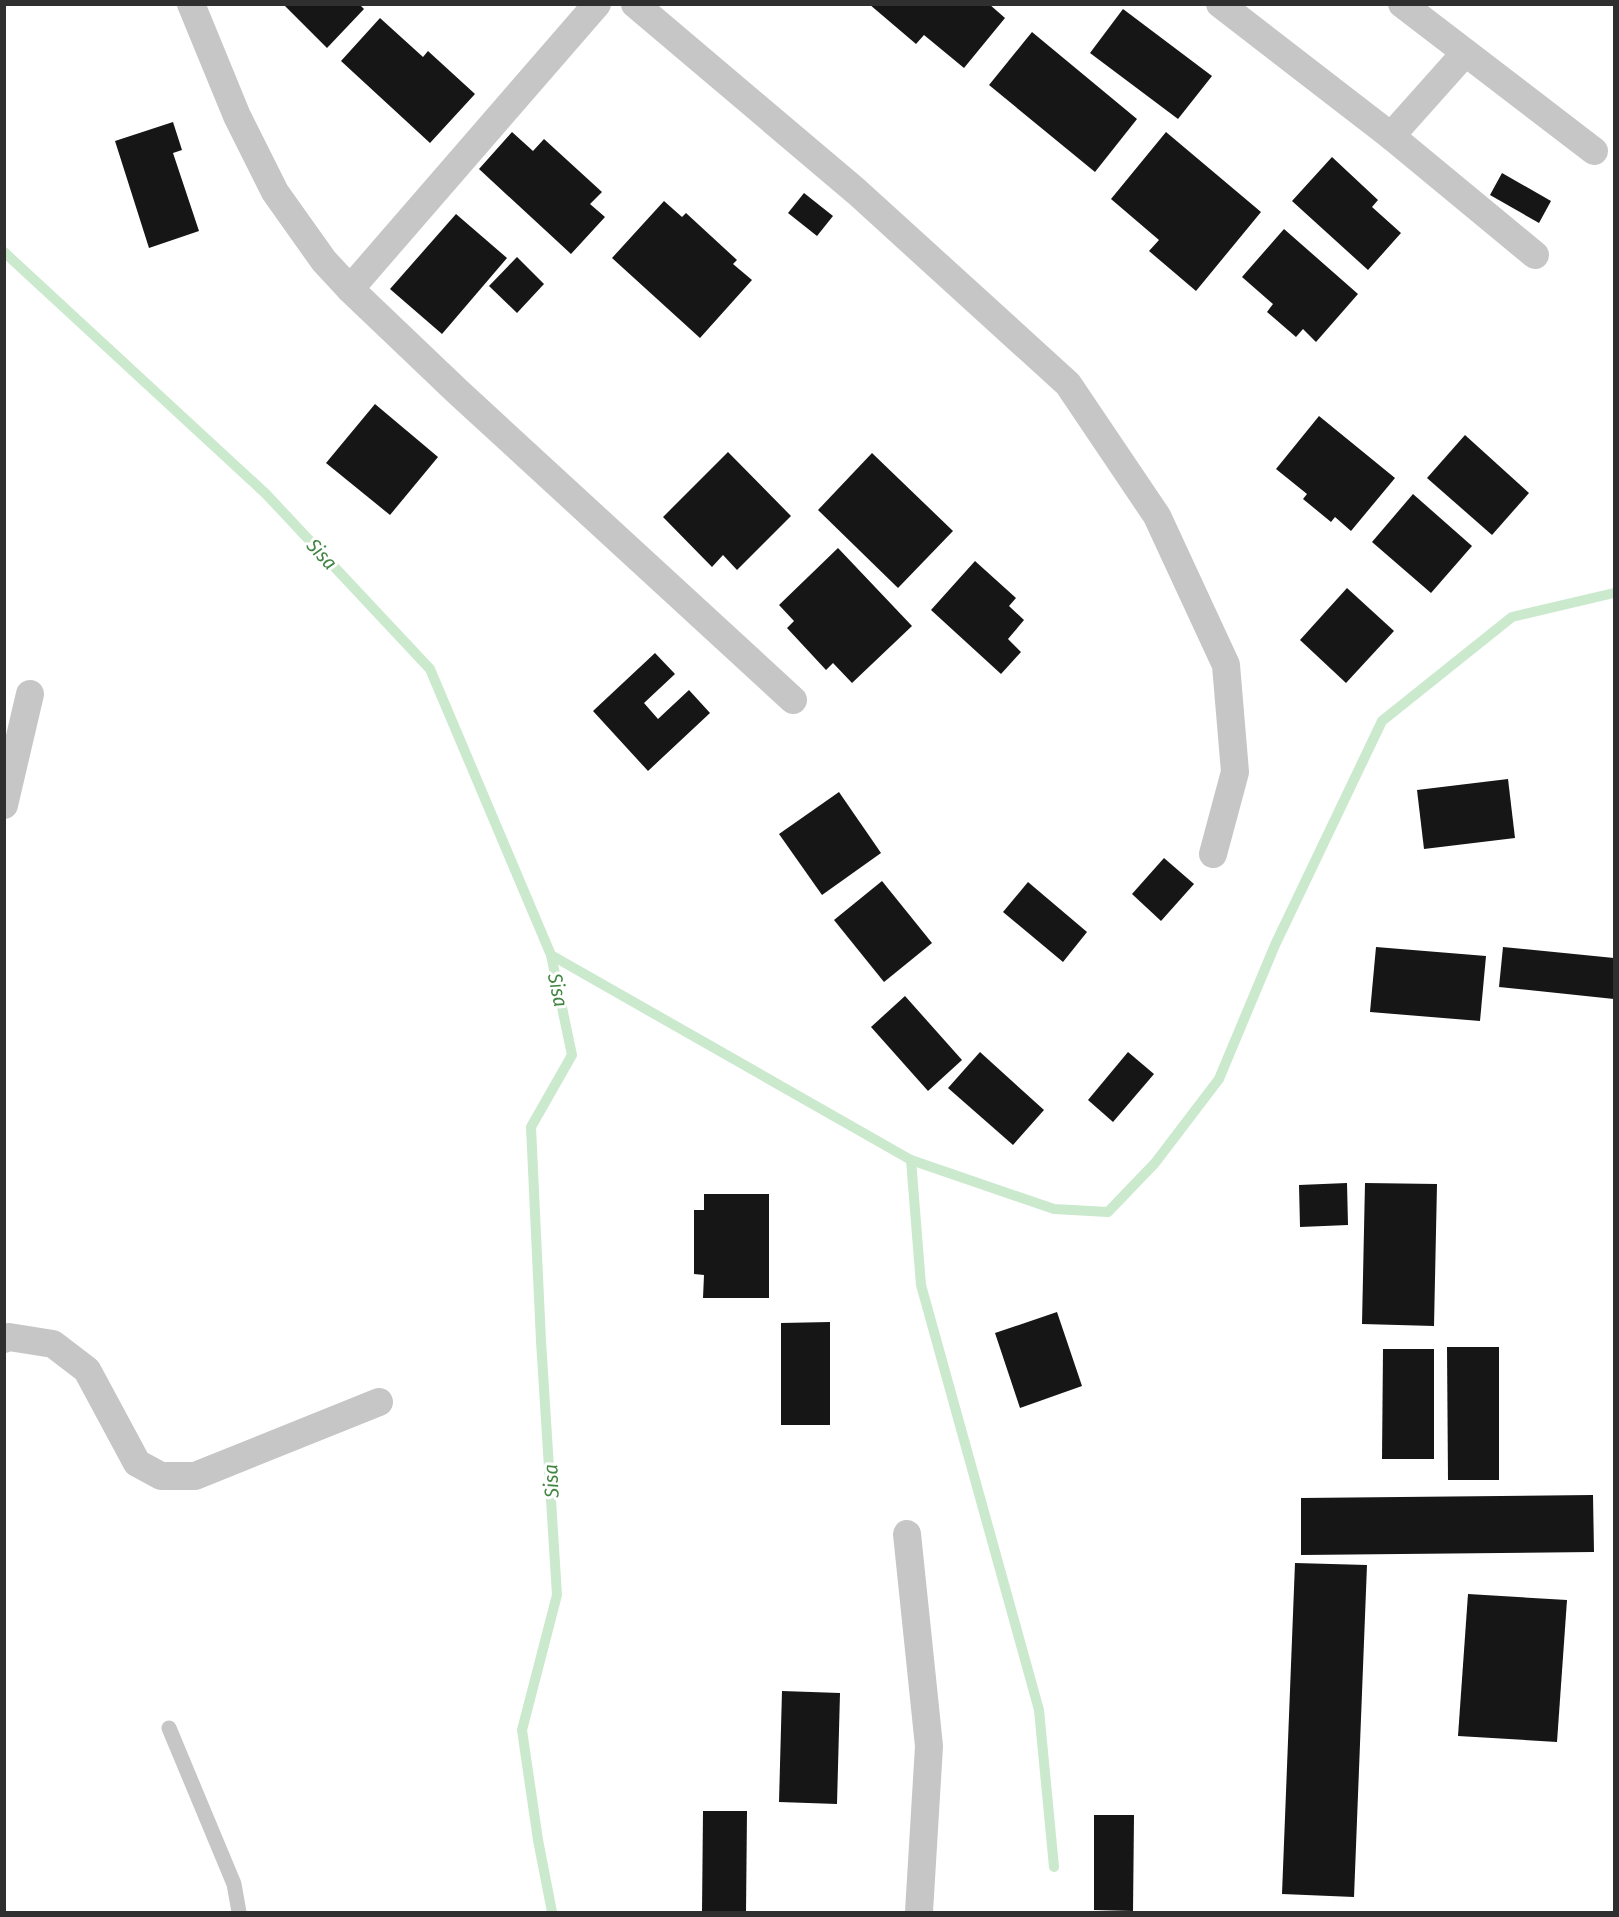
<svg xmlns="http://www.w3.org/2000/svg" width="1619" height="1917" font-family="'Fira Sans Condensed',sans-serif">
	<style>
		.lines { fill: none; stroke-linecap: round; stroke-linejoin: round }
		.stream { stroke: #cbe9cd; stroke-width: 10 }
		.building { fill: #161616 }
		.lane { stroke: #c6c6c6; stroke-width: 15 }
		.street { stroke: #c6c6c6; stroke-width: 28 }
		.labels { text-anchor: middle; stroke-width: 6; stroke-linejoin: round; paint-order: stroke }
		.water-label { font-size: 20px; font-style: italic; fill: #408542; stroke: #fff }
	</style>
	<rect width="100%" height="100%" fill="#fff"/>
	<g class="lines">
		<g class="stream">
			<path d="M 4,252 L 266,494 L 430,669 L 551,955 L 572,1055 L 531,1127 L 541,1341 L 557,1595 L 522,1730 L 538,1840 L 552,1912"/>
			<path d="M 551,955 L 911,1160 L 1054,1209 L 1108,1212 L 1155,1163 L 1219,1079 L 1275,945 L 1382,721 L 1512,617 L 1614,593"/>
			<path d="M 911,1160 L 921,1285 L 1039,1710 L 1054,1867"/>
		</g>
	</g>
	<g class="building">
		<path d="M 283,4 L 359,4 L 364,9 L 327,48 Z"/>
		<path d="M 869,4 L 989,4 L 1005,18 L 964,68 L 924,35 L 916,44 Z"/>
		<path d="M 1123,9 L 1212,76 L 1178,119 L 1090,53 Z"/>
		<path d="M 380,18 L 423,57 L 428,51 L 475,94 L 430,143 L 341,61 Z"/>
		<path d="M 1032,32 L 1137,119 L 1095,172 L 989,85 Z"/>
		<path d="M 173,122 L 182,150 L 173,153 L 199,231 L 149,248 L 115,141 Z"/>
		<path d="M 512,132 L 533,151 L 544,139 L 602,192 L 590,204 L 605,217 L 571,254 L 479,169 Z"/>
		<path d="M 1166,132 L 1261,212 L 1196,291 L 1149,251 L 1159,240 L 1111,199 Z"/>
		<path d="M 1332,157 L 1378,200 L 1372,207 L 1401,233 L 1368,270 L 1292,201 Z"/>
		<path d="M 1502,173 L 1551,201 L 1539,223 L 1490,195 Z"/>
		<path d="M 804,193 L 833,216 L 817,236 L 788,213 Z"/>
		<path d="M 664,201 L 682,217 L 686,213 L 737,260 L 733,264 L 752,280 L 700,338 L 612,258 Z"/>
		<path d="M 456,214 L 507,258 L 442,334 L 390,289 Z"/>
		<path d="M 1284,229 L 1358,294 L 1316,342 L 1303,329 L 1296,337 L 1267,312 L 1273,304 L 1242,277 Z"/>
		<path d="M 517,257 L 544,284 L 517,313 L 489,286 Z"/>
		<path d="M 375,404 L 438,457 L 390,515 L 326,463 Z"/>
		<path d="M 1319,416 L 1395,478 L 1351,531 L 1335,517 L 1331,522 L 1303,499 L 1307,494 L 1276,469 Z"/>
		<path d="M 1465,435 L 1529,493 L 1492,535 L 1427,478 Z"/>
		<path d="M 728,452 L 791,516 L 737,570 L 723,555 L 712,567 L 663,517 Z"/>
		<path d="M 872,453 L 953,531 L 898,588 L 818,510 Z"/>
		<path d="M 1413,494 L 1472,546 L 1431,593 L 1372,542 Z"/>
		<path d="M 838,548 L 912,626 L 852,683 L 833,663 L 826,670 L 787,628 L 794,621 L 779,605 Z"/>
		<path d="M 975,561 L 1016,598 L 1009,606 L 1024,620 L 1008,639 L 1021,652 L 1001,674 L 931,610 Z"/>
		<path d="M 1347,588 L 1394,631 L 1346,683 L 1300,640 Z"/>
		<path d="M 655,653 L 675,674 L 644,703 L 658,719 L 689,690 L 710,713 L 648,771 L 593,711 Z"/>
		<path d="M 1508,779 L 1515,838 L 1424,849 L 1417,790 Z"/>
		<path d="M 839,792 L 881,853 L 822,895 L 779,834 Z"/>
		<path d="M 1164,858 L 1194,884 L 1161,921 L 1132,894 Z"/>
		<path d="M 882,881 L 932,943 L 884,982 L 834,920 Z"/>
		<path d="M 1028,882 L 1087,932 L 1063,962 L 1003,912 Z"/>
		<path d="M 1376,947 L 1486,956 L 1480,1021 L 1370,1012 Z"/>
		<path d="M 1503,947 L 1614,958 L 1614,999 L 1499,987 Z"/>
		<path d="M 905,996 L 962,1060 L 928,1091 L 871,1027 Z"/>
		<path d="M 980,1052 L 1044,1110 L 1013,1145 L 948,1088 Z"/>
		<path d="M 1128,1052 L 1154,1074 L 1113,1122 L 1088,1100 Z"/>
		<path d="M 1347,1183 L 1348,1225 L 1300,1227 L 1299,1185 Z"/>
		<path d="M 1365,1183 L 1437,1184 L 1434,1326 L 1362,1324 Z"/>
		<path d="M 704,1194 L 769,1194 L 769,1298 L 703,1298 L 704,1275 L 694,1274 L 694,1210 L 704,1210 Z"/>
		<path d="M 1057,1312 L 1082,1386 L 1020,1408 L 995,1333 Z"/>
		<path d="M 830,1322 L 830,1425 L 781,1425 L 781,1323 Z"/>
		<path d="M 1447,1347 L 1499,1347 L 1499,1480 L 1448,1480 Z"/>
		<path d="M 1383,1349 L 1434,1349 L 1434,1459 L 1382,1459 Z"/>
		<path d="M 1593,1495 L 1594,1552 L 1301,1555 L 1301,1498 Z"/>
		<path d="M 1295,1563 L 1367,1565 L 1354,1897 L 1282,1894 Z"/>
		<path d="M 1468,1594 L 1567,1600 L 1557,1742 L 1458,1736 Z"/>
		<path d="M 782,1691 L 840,1693 L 837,1804 L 779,1802 Z"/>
		<path d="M 703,1811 L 747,1811 L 746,1912 L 702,1912 Z"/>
		<path d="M 1094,1815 L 1134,1815 L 1133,1911 L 1094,1910 Z"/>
	</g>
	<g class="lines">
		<path class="lane" d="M 169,1728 L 234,1884 L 239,1912"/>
		<g class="street">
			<path d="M 191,4 L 237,116 L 275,192 L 324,261 L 350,289 L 458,392 L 793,700"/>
			<path d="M 635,4 L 857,192 L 1068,384 L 1157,516 L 1226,665 L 1235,772 L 1213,854"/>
			<path d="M 1220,4 L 1391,136 L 1535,255"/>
			<path d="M 1402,4 L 1594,151"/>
			<path d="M 1391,136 L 1465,53"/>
			<path d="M 350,289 L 597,4"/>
			<path d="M 4,805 L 30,694"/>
			<path d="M 4,1339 L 9,1337 L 53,1344 L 87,1370 L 137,1463 L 161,1476 L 195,1476 L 379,1402"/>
			<path d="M 907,1534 L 929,1746 L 919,1912"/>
		</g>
	</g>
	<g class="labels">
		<g class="water-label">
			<text transform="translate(322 554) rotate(47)" y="7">Sisa</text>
			<text transform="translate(558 990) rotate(78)" y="7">Sisa</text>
			<text transform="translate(551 1481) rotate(-93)" y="7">Sisa</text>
		</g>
	</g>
	<rect width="1619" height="1917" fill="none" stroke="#2f2f2f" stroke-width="12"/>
</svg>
